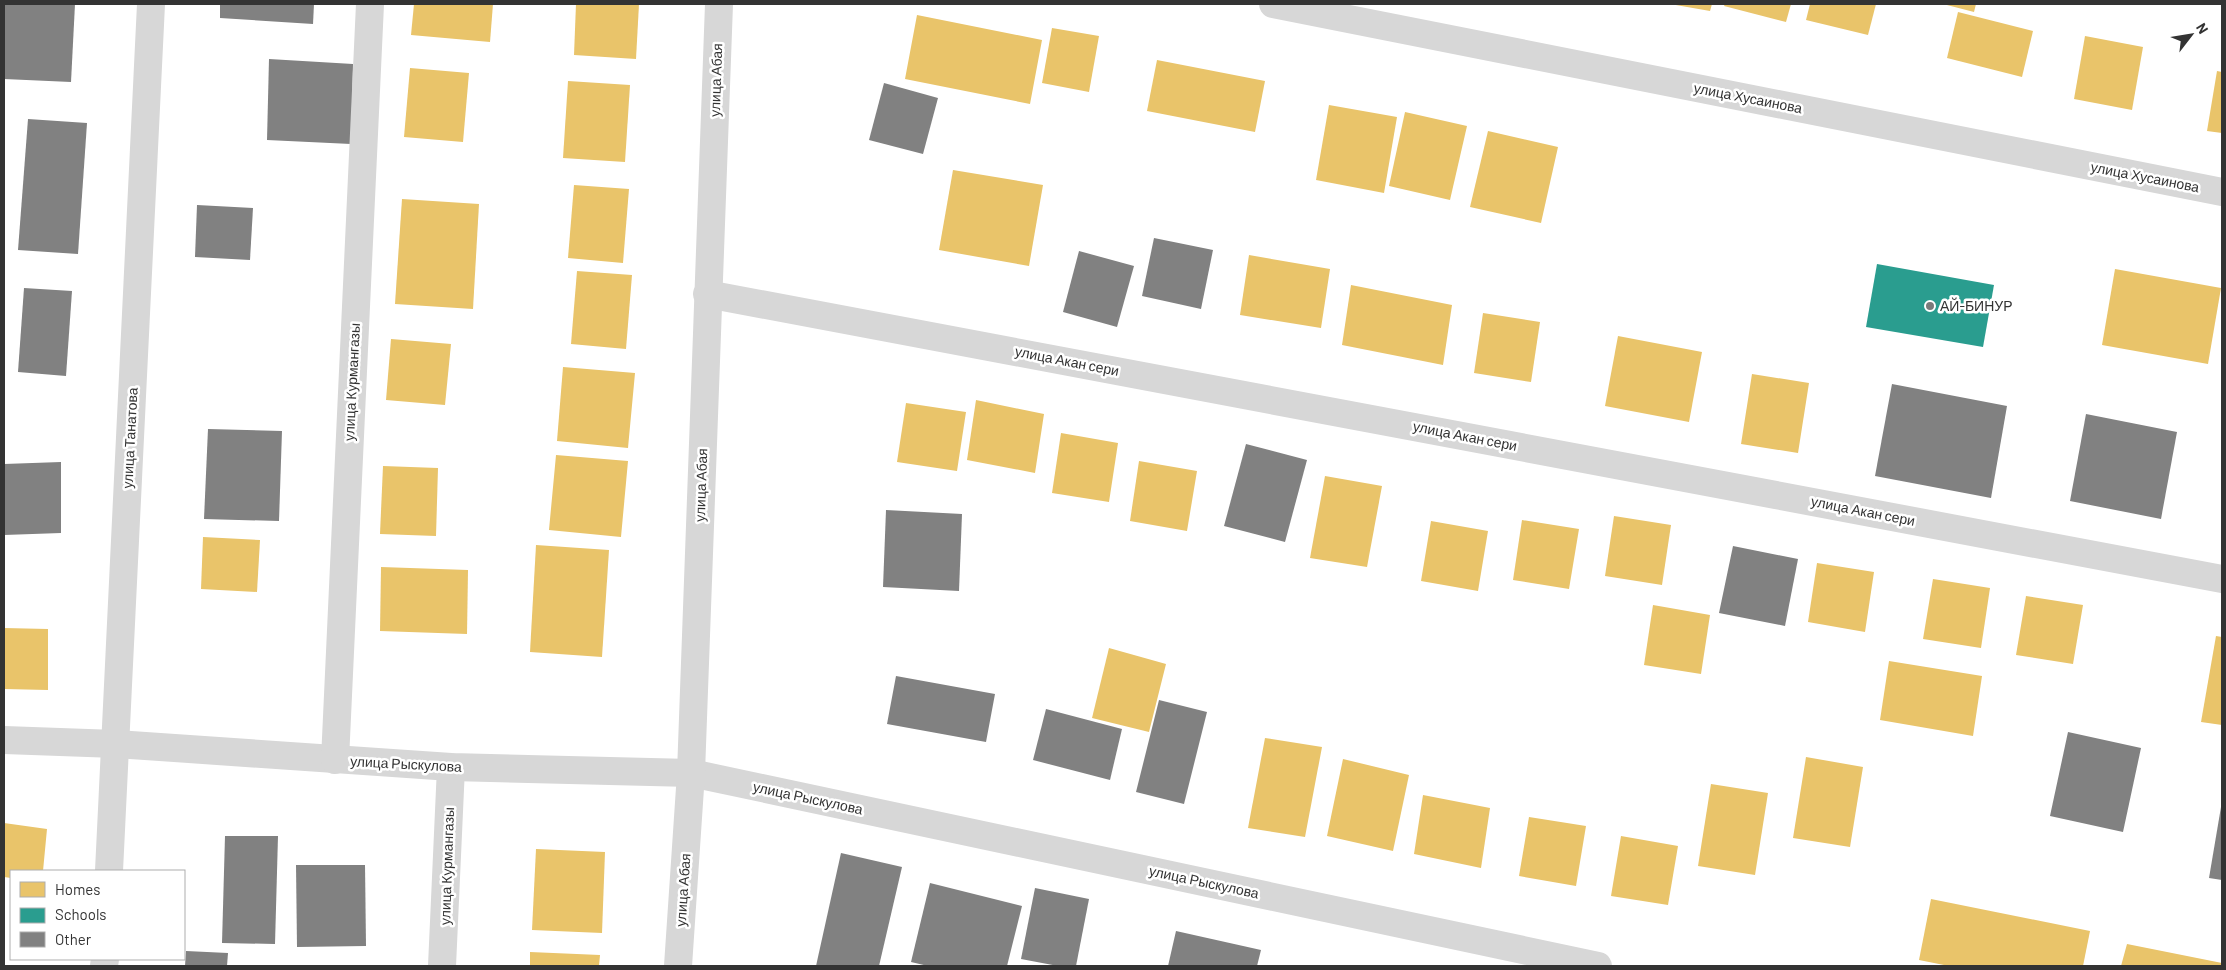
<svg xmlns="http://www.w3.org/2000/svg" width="2226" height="970" font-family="Barlow,sans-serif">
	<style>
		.homes { fill: #e9c46a }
		.schools { fill: #2a9d8f }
		.building { fill: #818181 }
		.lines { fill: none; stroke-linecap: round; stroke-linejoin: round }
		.minor { stroke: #d7d7d7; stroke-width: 28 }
		.poi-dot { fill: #7a7a7a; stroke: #fff; stroke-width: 2 }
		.labels { text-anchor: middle; stroke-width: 5; stroke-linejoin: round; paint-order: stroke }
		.street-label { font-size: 14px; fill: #333; stroke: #fff }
		.poi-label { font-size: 14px; fill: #333; stroke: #fff; text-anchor: start }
	</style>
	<rect width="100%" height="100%" fill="#fff"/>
	<g class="homes">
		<path d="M 414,4 L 493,4 L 490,42 L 411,35 Z"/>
		<path d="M 576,4 L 639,4 L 636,59 L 574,55 Z"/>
		<path d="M 1670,4 L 1712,4 L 1710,11 Z"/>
		<path d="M 1725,4 L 1791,4 L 1786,22 L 1724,6 Z"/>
		<path d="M 1810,4 L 1876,4 L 1868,35 L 1806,20 Z"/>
		<path d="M 1943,4 L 1976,4 L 1974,12 Z"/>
		<path d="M 1958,12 L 2033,31 L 2022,77 L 1947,58 Z"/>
		<path d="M 917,15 L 1042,40 L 1030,104 L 905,79 Z"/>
		<path d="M 1052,28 L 1099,36 L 1089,92 L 1042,83 Z"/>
		<path d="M 2085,36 L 2143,47 L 2132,110 L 2074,99 Z"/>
		<path d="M 1157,60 L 1265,81 L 1255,132 L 1147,111 Z"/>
		<path d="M 410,68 L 469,73 L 463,142 L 404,137 Z"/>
		<path d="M 2217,71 L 2222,72 L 2222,133 L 2207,131 Z"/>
		<path d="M 568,81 L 630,85 L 625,162 L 563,158 Z"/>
		<path d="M 1329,105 L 1397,117 L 1384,193 L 1316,180 Z"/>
		<path d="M 1405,112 L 1467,126 L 1450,200 L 1389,186 Z"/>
		<path d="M 1488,131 L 1558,147 L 1541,223 L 1470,207 Z"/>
		<path d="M 953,170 L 1043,185 L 1029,266 L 939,250 Z"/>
		<path d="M 574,185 L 629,189 L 623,263 L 568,258 Z"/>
		<path d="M 402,199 L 479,204 L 473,309 L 395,304 Z"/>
		<path d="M 1249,255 L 1330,269 L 1321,328 L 1240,315 Z"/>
		<path d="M 2115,269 L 2221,288 L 2208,364 L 2102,345 Z"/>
		<path d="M 577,271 L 632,275 L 626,349 L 571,344 Z"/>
		<path d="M 1351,285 L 1452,305 L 1443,365 L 1342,345 Z"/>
		<path d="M 1483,313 L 1540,322 L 1531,382 L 1474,373 Z"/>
		<path d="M 1618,336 L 1702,352 L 1689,422 L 1605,406 Z"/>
		<path d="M 391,339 L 451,344 L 445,405 L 386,400 Z"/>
		<path d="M 563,367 L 635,373 L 628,448 L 557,441 Z"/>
		<path d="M 1752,374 L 1809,383 L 1798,453 L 1741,444 Z"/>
		<path d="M 976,400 L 1044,414 L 1035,473 L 967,460 Z"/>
		<path d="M 906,403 L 966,412 L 957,471 L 897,462 Z"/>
		<path d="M 1061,433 L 1118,443 L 1109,502 L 1052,493 Z"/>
		<path d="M 556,455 L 628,461 L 621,537 L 549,530 Z"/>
		<path d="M 1139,461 L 1197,471 L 1187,531 L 1130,521 Z"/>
		<path d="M 383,466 L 438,468 L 436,536 L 380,534 Z"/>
		<path d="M 1325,476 L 1382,486 L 1367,567 L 1310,558 Z"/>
		<path d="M 1614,516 L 1671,525 L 1662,585 L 1605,576 Z"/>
		<path d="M 1522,520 L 1579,529 L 1569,589 L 1513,580 Z"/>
		<path d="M 1431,521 L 1488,531 L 1478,591 L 1421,581 Z"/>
		<path d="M 203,537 L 260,540 L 257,592 L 201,589 Z"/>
		<path d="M 536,545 L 609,550 L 602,657 L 530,652 Z"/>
		<path d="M 1817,563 L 1874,572 L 1865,632 L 1808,622 Z"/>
		<path d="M 381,567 L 468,570 L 467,634 L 380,631 Z"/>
		<path d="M 1933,579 L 1990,588 L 1981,648 L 1923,639 Z"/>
		<path d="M 2026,596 L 2083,605 L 2073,664 L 2016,655 Z"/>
		<path d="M 1653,605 L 1710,615 L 1701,674 L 1644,665 Z"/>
		<path d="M 4,628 L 48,629 L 48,690 L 4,689 Z"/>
		<path d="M 2216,636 L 2222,637 L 2222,725 L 2201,722 Z"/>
		<path d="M 1109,648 L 1166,664 L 1149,732 L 1092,718 Z"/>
		<path d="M 1889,661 L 1982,676 L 1973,736 L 1880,720 Z"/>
		<path d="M 1265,738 L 1322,747 L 1305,837 L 1248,828 Z"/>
		<path d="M 1806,757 L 1863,767 L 1850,847 L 1793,838 Z"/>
		<path d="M 1343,759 L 1409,775 L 1393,851 L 1327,836 Z"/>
		<path d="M 1711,784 L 1768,793 L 1755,875 L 1698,866 Z"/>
		<path d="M 1423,795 L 1490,808 L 1481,868 L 1414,854 Z"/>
		<path d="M 1529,817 L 1586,826 L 1576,886 L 1519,876 Z"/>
		<path d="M 4,823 L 47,829 L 43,871 L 11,871 L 11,878 L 4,877 Z"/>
		<path d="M 1621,836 L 1678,846 L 1668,905 L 1611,896 Z"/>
		<path d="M 536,849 L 605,852 L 602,933 L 532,930 Z"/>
		<path d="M 1931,899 L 2090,931 L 2083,966 L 1949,966 L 1919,960 Z"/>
		<path d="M 2127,944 L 2222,963 L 2222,966 L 2121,966 Z"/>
		<path d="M 530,952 L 600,955 L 599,966 L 530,966 Z"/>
	</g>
	<path class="schools" d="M 1877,264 L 1994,285 L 1983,347 L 1866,327 Z"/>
	<g class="building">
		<path d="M 4,4 L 75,4 L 71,82 L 4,79 Z"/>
		<path d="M 220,4 L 314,4 L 313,24 L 220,18 Z"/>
		<path d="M 269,59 L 353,64 L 351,144 L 267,140 Z"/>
		<path d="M 884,83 L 938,98 L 923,154 L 869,140 Z"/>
		<path d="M 28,119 L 87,123 L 78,254 L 18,250 Z"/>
		<path d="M 197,205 L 253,208 L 250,260 L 195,257 Z"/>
		<path d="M 1154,238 L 1213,250 L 1201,309 L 1142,296 Z"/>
		<path d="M 1079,251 L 1134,266 L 1117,327 L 1063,312 Z"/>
		<path d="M 24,288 L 72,291 L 66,376 L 18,372 Z"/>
		<path d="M 1892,384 L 2007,406 L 1991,498 L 1875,476 Z"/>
		<path d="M 2086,414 L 2177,432 L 2161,519 L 2070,501 Z"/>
		<path d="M 208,429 L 282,431 L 279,521 L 204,519 Z"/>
		<path d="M 1246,444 L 1307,460 L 1285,542 L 1224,526 Z"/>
		<path d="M 61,462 L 61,533 L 4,535 L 4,464 Z"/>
		<path d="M 886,510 L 962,514 L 959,591 L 883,587 Z"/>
		<path d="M 1733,546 L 1798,559 L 1785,626 L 1719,613 Z"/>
		<path d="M 896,676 L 995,694 L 986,742 L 887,724 Z"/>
		<path d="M 1159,700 L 1207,712 L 1184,804 L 1136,792 Z"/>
		<path d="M 1046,709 L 1122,729 L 1110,780 L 1033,760 Z"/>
		<path d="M 2068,732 L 2141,748 L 2123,832 L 2050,816 Z"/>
		<path d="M 2221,807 L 2222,807 L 2222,880 L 2209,878 Z"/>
		<path d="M 225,836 L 278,836 L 275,944 L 222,943 Z"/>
		<path d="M 841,853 L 902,867 L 879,966 L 816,966 Z"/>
		<path d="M 296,865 L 365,865 L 366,946 L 297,947 Z"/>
		<path d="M 930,883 L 1022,906 L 1007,966 L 928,966 L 911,962 Z"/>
		<path d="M 1035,888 L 1089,899 L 1076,966 L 1058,966 L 1021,959 Z"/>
		<path d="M 1176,931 L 1261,950 L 1257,966 L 1168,966 Z"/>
		<path d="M 186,951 L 228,953 L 227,966 L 185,966 Z"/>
	</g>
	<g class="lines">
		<g class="minor">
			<path d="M 1273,4 L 2222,192"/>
			<path d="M 707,294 L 2222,579"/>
			<path d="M 4,740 L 116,744 L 451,767 L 691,773 L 1598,966"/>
			<path d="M 335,760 L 370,4"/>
			<path d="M 109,871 L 151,4"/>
			<path d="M 104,966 L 105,959"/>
			<path d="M 442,966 L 451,767"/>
			<path d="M 678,966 L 691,773 L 719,4"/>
		</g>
	</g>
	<circle class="poi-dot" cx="1930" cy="306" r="5"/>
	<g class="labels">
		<g class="street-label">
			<text transform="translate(716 80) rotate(-88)" y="5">улица Абая</text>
			<text transform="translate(1748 98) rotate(11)" y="5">улица Хусаинова</text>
			<text transform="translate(2145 177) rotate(11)" y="5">улица Хусаинова</text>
			<text transform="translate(1067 361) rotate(11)" y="5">улица Акан сери</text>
			<text transform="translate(352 382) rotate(-87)" y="5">улица Курмангазы</text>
			<text transform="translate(1465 436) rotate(11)" y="5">улица Акан сери</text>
			<text transform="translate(130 438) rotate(-87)" y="5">улица Танатова</text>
			<text transform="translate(701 485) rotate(-88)" y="5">улица Абая</text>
			<text transform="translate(1863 511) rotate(11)" y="5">улица Акан сери</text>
			<text transform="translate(406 764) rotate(3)" y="5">улица Рыскулова</text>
			<text transform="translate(808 798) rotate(12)" y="5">улица Рыскулова</text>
			<text transform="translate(447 866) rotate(-88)" y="5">улица Курмангазы</text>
			<text transform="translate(1204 882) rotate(12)" y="5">улица Рыскулова</text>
			<text transform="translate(683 890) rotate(-86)" y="5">улица Абая</text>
		</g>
		<g class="poi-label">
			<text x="1940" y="311">АЙ-БИНУР</text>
		</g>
	</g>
	<rect width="2226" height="970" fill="none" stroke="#333333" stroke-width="10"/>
	<rect x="10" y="870" width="175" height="90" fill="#ffffff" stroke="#adadad"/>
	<rect x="20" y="882" width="25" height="15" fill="#e9c46a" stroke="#adadad"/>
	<text x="55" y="895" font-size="15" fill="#333333">Homes</text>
	<rect x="20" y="908" width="25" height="15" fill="#2a9d8f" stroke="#adadad"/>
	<text x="55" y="920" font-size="15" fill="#333333">Schools</text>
	<rect x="20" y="932" width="25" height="15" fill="#818181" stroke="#adadad"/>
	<text x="55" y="945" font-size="15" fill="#333333">Other</text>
	<g transform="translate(2191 35) rotate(59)" stroke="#ffffff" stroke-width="4" paint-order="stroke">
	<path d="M0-4L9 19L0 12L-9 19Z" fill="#333333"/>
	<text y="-8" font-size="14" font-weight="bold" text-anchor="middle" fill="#333333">N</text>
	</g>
</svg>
